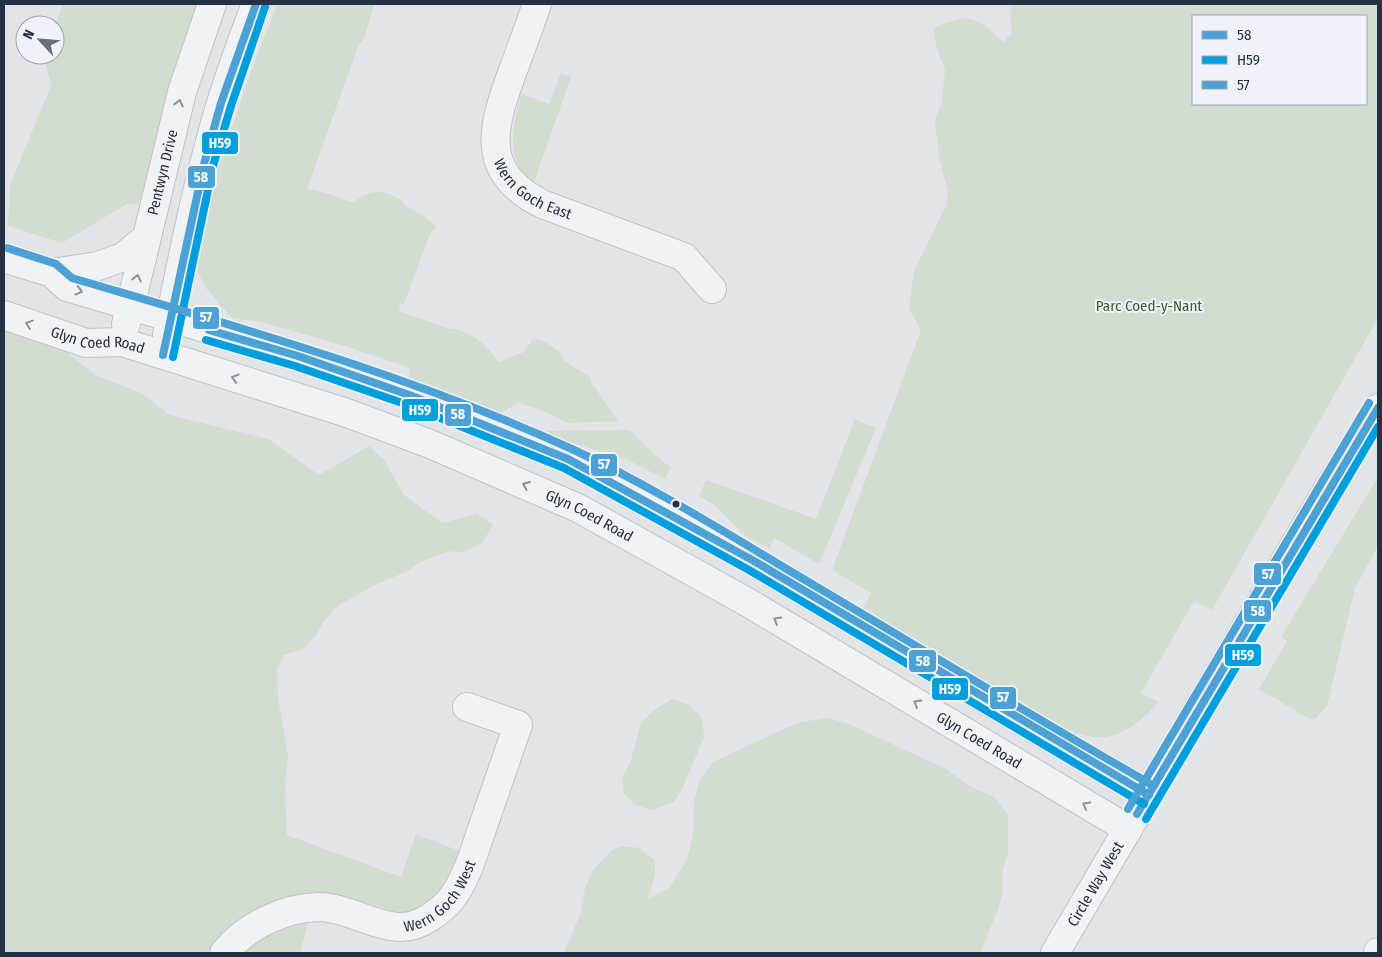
<svg xmlns="http://www.w3.org/2000/svg" width="1382" height="957" font-family="'Fira Sans Condensed',sans-serif">
	<style>
		.green { fill: #d2dcd1; fill-rule: evenodd }
		.lines { fill: none; stroke-linecap: round; stroke-linejoin: round }
		.minor-casing { stroke: #c0c2c5; stroke-width: 30 }
		.minor { stroke: #f1f2f4; stroke-width: 28 }
		.bus-1-casing { stroke: #eff2f7; stroke-width: 11 }
		.bus-2-casing { stroke: #eff2f7; stroke-width: 11 }
		.bus-3-casing { stroke: #eff2f7; stroke-width: 11 }
		.bus-1 { stroke: #4ca1d5; stroke-width: 8 }
		.bus-2 { stroke: #009edd; stroke-width: 8 }
		.bus-3 { stroke: #4ca1d5; stroke-width: 8 }
		.oneway { stroke: #8c929c }
		.bus-dot { fill: #263143; stroke: #eff2f7; stroke-width: 2 }
		.labels { text-anchor: middle; stroke-width: 4; stroke-linejoin: round; paint-order: stroke }
		.street-label { font-size: 15px; fill: #263143; stroke: #eff2f7 }
		.park-label { font-size: 15px; fill: #3b6032; stroke: #eff2f7 }
		.line-badge { stroke: #eff2f7; stroke-width: 2 }
		.badge-label { font-size: 14px; text-anchor: middle; font-weight: bold; fill: #fff }
	</style>
	<rect width="100%" height="100%" fill="#e2e4e7"/>
	<g class="green">
		<path d="M 63,4 L 203,4 L 164,110 L 139,204 L 127,204 L 62,243 L 8,226 L 10,185 L 51,86 L 45,60 L 46,55 L 55,55 L 55,26 Z"/>
		<path d="M 277,4 L 374,4 L 364,39 L 359,44 L 307,189 L 326,193 L 353,203 C 368,189 382,189 399,199 C 403,201 404,205 408,207 C 419,214 427,216 436,227 L 429,236 L 404,304 L 400,303 L 399,311 L 450,329 C 468,329 490,347 498,362 L 524,352 L 533,339 L 543,341 L 559,351 L 564,361 L 591,378 L 591,382 L 618,421 L 568,423 L 539,409 L 518,403 L 488,420 L 408,380 L 410,368 L 342,345 L 262,322 L 232,318 L 206,288 L 196,269 L 197,233 L 217,164 L 227,134 L 233,126 L 245,88 Z"/>
		<path d="M 1013,4 L 1378,4 L 1378,318 L 1212,610 L 1194,601 L 1141,693 L 1159,702 C 1122,742 1099,747 1051,722 L 864,608 L 871,593 L 832,570 L 921,330 L 909,309 L 914,271 L 946,206 L 948,192 L 939,156 L 935,120 L 942,101 L 945,70 L 936,46 L 934,28 C 968,12 977,16 1003,42 L 1012,34 L 1010,8 ZM 1193,16 L 1366,16 L 1366,104 L 1193,104 Z"/>
		<path d="M 561,73 L 571,77 L 534,182 C 504,163 512,122 522,94 L 549,104 Z"/>
		<path d="M 4,324 L 66,352 L 97,376 L 139,392 L 170,415 L 268,439 L 319,475 L 369,446 L 384,460 L 404,495 L 442,523 L 477,514 L 493,525 L 482,543 L 464,552 L 450,551 L 420,562 L 408,571 L 377,584 L 338,606 L 324,621 L 314,638 L 301,650 L 284,655 L 277,670 L 278,698 L 288,757 L 285,785 L 287,835 L 401,877 L 416,834 L 472,856 L 419,925 L 312,908 L 300,953 L 4,953 Z"/>
		<path d="M 855,419 L 876,428 L 819,564 L 774,538 L 770,548 L 748,538 L 714,505 L 699,496 L 706,480 L 816,519 Z"/>
		<path d="M 629,430 L 663,462 L 671,467 L 665,479 L 626,459 L 532,431 Z"/>
		<path d="M 1378,477 L 1378,546 L 1355,588 L 1327,706 L 1315,719 L 1308,718 L 1259,689 L 1287,641 L 1281,637 Z"/>
		<path d="M 672,699 L 689,705 L 702,718 L 704,737 L 683,787 L 674,802 L 652,810 L 635,805 L 624,793 L 622,778 L 631,760 L 641,723 L 654,710 Z"/>
		<path d="M 826,718 L 847,723 L 946,769 L 971,787 L 994,797 L 1008,815 L 1008,852 L 1002,873 L 1003,889 L 999,907 L 980,953 L 564,953 L 581,912 L 585,888 L 593,870 L 611,851 L 621,846 L 639,848 L 655,861 L 655,875 L 648,899 L 669,888 L 687,860 L 693,835 L 694,801 L 700,780 L 713,762 L 797,723 Z"/>
	</g>
	<g class="lines">
		<g class="minor-casing">
			<g id="minor">
				<path id="s1" d="M 537,4 C 529,27 521,50 512,73 C 492,128 479,172 542,204 L 684,257 L 712,289"/>
				<path d="M 4,258 L 52,273 L 67,287 C 236,337 407,386 569,459 C 645,494 718,540 790,583 C 910,653 1028,726 1149,795"/>
				<path d="M 52,273 L 98,266 L 123,257 L 146,238"/>
				<path id="s2" d="M 4,315 L 86,343 L 122,342 L 347,413 L 430,444 L 578,508 L 747,602 L 1128,829"/>
				<path id="s3" d="M 126,324 L 182,92 L 212,4"/>
				<path d="M 167,335 C 180,269 193,203 211,138 C 223,92 239,48 256,4"/>
				<path id="s4" d="M 224,953 C 246,926 285,907 320,907 C 358,908 392,943 429,918 C 437,913 446,906 452,898 C 467,878 474,852 482,829 C 494,794 506,760 518,725 L 467,707"/>
				<path id="s5" d="M 1055,953 L 1310,519 L 1378,408"/>
				<path d="M 1378,953 L 1378,952"/>
			</g>
		</g>
		<use href="#minor" class="minor"/>
		<g class="bus-1-casing">
			<g id="bus-1">
				<path d="M 209,330 L 298,356 L 412,396 L 568,459 L 754,561 L 1149,795"/>
				<path d="M 163,355 L 204,164 L 221,103 L 256,4"/>
				<path d="M 1137,814 L 1378,408"/>
			</g>
		</g>
		<g class="bus-2-casing">
			<g id="bus-2">
				<path d="M 206,340 L 295,366 L 408,405 L 564,468 L 749,570 L 1144,804"/>
				<path d="M 173,357 L 213,166 L 231,106 L 265,7"/>
				<path d="M 1146,819 L 1378,427"/>
			</g>
		</g>
		<g class="bus-3-casing">
			<g id="bus-3">
				<path d="M 7,248 L 56,264 L 72,278 C 241,328 413,376 574,450 C 651,486 723,531 795,574 C 915,645 1034,717 1154,786"/>
				<path d="M 1128,809 L 1369,403"/>
			</g>
		</g>
		<use href="#bus-1" class="bus-1"/>
		<use href="#bus-2" class="bus-2"/>
		<use href="#bus-3" class="bus-3"/>
	</g>
	<defs><path id="oneway-chevron" d="M-2-3.5L2.5 0L-2 3.5" fill="none" stroke-width="1.6" stroke-linecap="round" stroke-linejoin="round" transform="scale(1.25)"/></defs>
	<g class="oneway">
		<use href="#oneway-chevron" transform="translate(179 103) rotate(-76)"/>
		<use href="#oneway-chevron" transform="translate(137 278) rotate(-77)"/>
		<use href="#oneway-chevron" transform="translate(79 291) rotate(16)"/>
		<use href="#oneway-chevron" transform="translate(29 324) rotate(-161)"/>
		<use href="#oneway-chevron" transform="translate(235 378) rotate(-163)"/>
		<use href="#oneway-chevron" transform="translate(526 485) rotate(-156)"/>
		<use href="#oneway-chevron" transform="translate(777 620) rotate(-149)"/>
		<use href="#oneway-chevron" transform="translate(917 703) rotate(-149)"/>
		<use href="#oneway-chevron" transform="translate(1086 805) rotate(-150)"/>
	</g>
	<circle class="bus-dot" cx="676" cy="504" r="4.5"/>
	<g class="labels">
		<g class="street-label">
			<text dy="5" stroke="none"><textPath href="#s3" startOffset="156">Pentwyn Drive</textPath></text>
			<text dy="5" stroke="none"><textPath href="#s1" startOffset="210">Wern Goch East</textPath></text>
			<text dy="5" stroke="none"><textPath href="#s2" startOffset="98">Glyn Coed Road</textPath></text>
			<text dy="5" stroke="none"><textPath href="#s2" startOffset="622">Glyn Coed Road</textPath></text>
			<text dy="5" stroke="none"><textPath href="#s2" startOffset="1072">Glyn Coed Road</textPath></text>
			<text dy="5" stroke="none"><textPath href="#s5" startOffset="80">Circle Way West</textPath></text>
			<text dy="5" stroke="none"><textPath href="#s4" startOffset="246">Wern Goch West</textPath></text>
		</g>
		<g class="park-label">
			<text x="1149" y="311">Parc Coed-y-Nant</text>
		</g>
	</g>
	<g class="line-badge">
		<rect x="201" y="131" width="38" height="24" rx="5" fill="#009edd"/>
		<rect x="187" y="165" width="29" height="24" rx="5" fill="#4ca1d5"/>
		<rect x="192" y="306" width="28" height="24" rx="5" fill="#4ca1d5"/>
		<rect x="401" y="398" width="38" height="24" rx="5" fill="#009edd"/>
		<rect x="444" y="403" width="28" height="24" rx="5" fill="#4ca1d5"/>
		<rect x="590" y="453" width="28" height="24" rx="5" fill="#4ca1d5"/>
		<rect x="1253" y="562" width="29" height="24" rx="5" fill="#4ca1d5"/>
		<rect x="1243" y="599" width="29" height="24" rx="5" fill="#4ca1d5"/>
		<rect x="1224" y="643" width="38" height="24" rx="5" fill="#009edd"/>
		<rect x="908" y="649" width="29" height="24" rx="5" fill="#4ca1d5"/>
		<rect x="931" y="677" width="38" height="24" rx="5" fill="#009edd"/>
		<rect x="989" y="686" width="28" height="24" rx="5" fill="#4ca1d5"/>
	</g>
	<g class="badge-label">
		<text x="220" y="148">H59</text>
		<text x="201" y="182">58</text>
		<text x="206" y="322">57</text>
		<text x="420" y="415">H59</text>
		<text x="458" y="419">58</text>
		<text x="604" y="469">57</text>
		<text x="1268" y="579">57</text>
		<text x="1258" y="616">58</text>
		<text x="1243" y="660">H59</text>
		<text x="923" y="666">58</text>
		<text x="950" y="694">H59</text>
		<text x="1003" y="702">57</text>
	</g>
	<rect width="1382" height="957" fill="none" stroke="#263143" stroke-width="10"/>
	<rect x="1192" y="15" width="175" height="90" fill="#eff2f7" stroke="#9fa5af"/>
	<rect x="1202" y="31" width="25" height="8" fill="#4ca1d5" stroke="#9fa5af"/>
	<text x="1237" y="40" font-size="15" fill="#263143">58</text>
	<rect x="1202" y="56" width="25" height="8" fill="#009edd" stroke="#9fa5af"/>
	<text x="1237" y="65" font-size="15" fill="#263143">H59</text>
	<rect x="1202" y="81" width="25" height="8" fill="#4ca1d5" stroke="#9fa5af"/>
	<text x="1237" y="90" font-size="15" fill="#263143">57</text>
	<g transform="translate(40 40) rotate(296)"><circle r="24" fill="#eff2f7" stroke="#9fa5af"/>
	<path d="M0-4L9 19L0 12L-9 19Z" fill="#68707c"/>
	<text y="-8" font-size="14" font-weight="bold" text-anchor="middle" fill="#263143">N</text>
	</g>
</svg>
